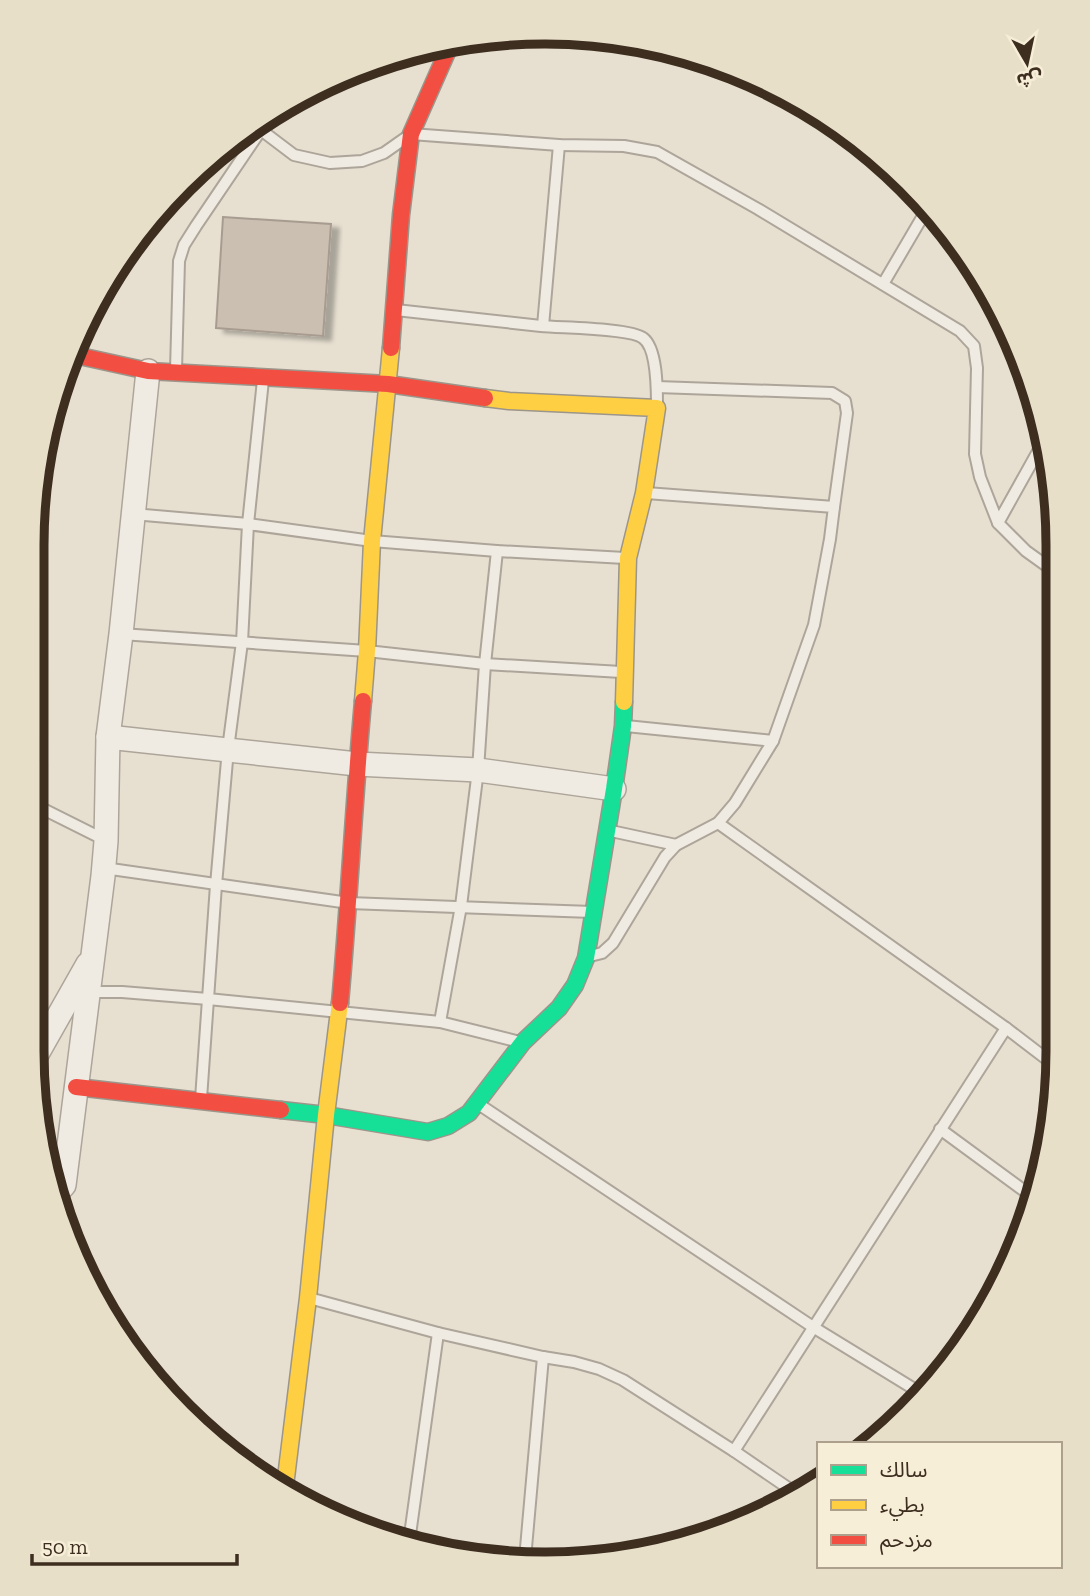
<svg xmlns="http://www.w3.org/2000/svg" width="1090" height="1596" font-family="'Zilla Slab','Noto Sans Arabic',serif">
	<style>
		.building { fill: #cbbfb2; stroke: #a89c90; stroke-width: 2; filter: url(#shadow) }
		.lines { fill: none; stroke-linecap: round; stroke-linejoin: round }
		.lane-casing { stroke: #ada599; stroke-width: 14 }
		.street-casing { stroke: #ada599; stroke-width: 26 }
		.fast-casing { stroke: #9c958a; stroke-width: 19 }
		.slow-casing { stroke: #9c958a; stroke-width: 19 }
		.jam-casing { stroke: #9c958a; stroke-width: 19 }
		.lane { stroke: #efebe3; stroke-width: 10 }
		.street { stroke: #efebe3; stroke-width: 23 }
		.fast { stroke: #16e098; stroke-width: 16 }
		.slow { stroke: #ffcf43; stroke-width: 16 }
		.jam { stroke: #f24e42; stroke-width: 16 }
		.rim { fill: none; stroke: #3d2e20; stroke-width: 9 }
	</style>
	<defs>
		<filter id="shadow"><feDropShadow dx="8" dy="4.5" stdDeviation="2" flood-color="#0004"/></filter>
	</defs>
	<rect width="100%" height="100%" fill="#e7e0d1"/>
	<path class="building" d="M 223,217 L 331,224 L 323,336 L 216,328 Z"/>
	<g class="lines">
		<g class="lane-casing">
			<g id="lane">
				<path d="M 883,284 L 927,209"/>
				<path d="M 396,310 C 444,315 493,321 541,326 C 561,328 630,328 643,338 C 657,348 657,389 657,405"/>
				<path d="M 543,326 L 559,145"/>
				<path d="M 176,370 L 179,261 L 184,245 L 196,226 L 261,130 L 294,155 L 330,163 L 362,161 L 384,153 L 411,134 L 559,145 L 624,146 L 657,152 L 758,209 L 960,331 L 974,346 L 977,368 L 975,454 L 980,477 L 998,523 L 1026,551 L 1051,569"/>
				<path d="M 657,387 L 832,393 L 845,401 L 847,413 L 834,507"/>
				<path d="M 133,514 L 248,524 L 372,541 L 497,551 L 625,558"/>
				<path d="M 998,523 L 1046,437"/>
				<path d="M 121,634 L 367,651 L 485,664 L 621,672"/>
				<path d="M 626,726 L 773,741"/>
				<path d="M 35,805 L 105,840"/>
				<path d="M 718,823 L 1006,1028 L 734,1451"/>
				<path d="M 611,831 L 676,845"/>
				<path d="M 104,868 L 349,903 L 592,912"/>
				<path d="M 590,956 L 602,953 L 613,943 L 665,857 L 676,845 L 718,823 L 735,803 L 773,741 L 814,625 L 830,539 L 834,507 L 646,493"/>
				<path d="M 89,992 L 122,992 L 208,999 L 440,1022 L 520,1042"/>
				<path d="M 440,1022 L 461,906 L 478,770 L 485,664 L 497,551"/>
				<path d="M 1006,1028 L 1057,1067"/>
				<path d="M 201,1099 L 216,885 L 228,749 L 242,642 L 248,524 L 263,380"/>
				<path d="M 480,1105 L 813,1327 L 924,1395"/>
				<path d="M 940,1129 L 1034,1198"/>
				<path d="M 309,1298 L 438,1333 L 543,1357 L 574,1362 L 599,1369 L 623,1380 L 734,1451 L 797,1494"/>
				<path d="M 982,1317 L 988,1306"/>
				<path d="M 409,1542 L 438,1333"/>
				<path d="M 525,1559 L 543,1357"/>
			</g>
		</g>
		<g class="street-casing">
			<g id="street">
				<path d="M 108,737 L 357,764 L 478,770 L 614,789"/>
				<path d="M 33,1061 L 88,964"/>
				<path d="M 54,1195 L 64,1185 L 103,876 L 106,841 L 108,737 L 121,634 L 148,371"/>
			</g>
		</g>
		<g class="fast-casing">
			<path id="fast" d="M 281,1110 L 326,1115 L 428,1132 L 448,1126 L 469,1113 L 523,1042 L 559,1008 L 575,985 L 586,958 L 614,789 L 623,726 L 624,702"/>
		</g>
		<g class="slow-casing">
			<g id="slow">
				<path d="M 485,398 L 509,401 L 657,408 L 644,493 L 628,558 L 624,702"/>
				<path d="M 363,701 L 367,651 L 372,541 L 391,348"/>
				<path d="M 285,1486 L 308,1298 L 326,1115 L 340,1003"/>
			</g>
		</g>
		<g class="jam-casing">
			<g id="jam">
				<path d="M 391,348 L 401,215 L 411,134 L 452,41"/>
				<path d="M 75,355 L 148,371 L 388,384 L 485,398"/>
				<path d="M 340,1003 C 349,903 354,801 363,701"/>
				<path d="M 76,1087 L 281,1110"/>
			</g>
		</g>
		<use href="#lane" class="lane"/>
		<use href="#street" class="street"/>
		<use href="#fast" class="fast"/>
		<use href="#slow" class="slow"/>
		<use href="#jam" class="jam"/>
	</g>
	<path d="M0 0H1090V1596H0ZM545 44H545A501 501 0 0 1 1046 545V1051A501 501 0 0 1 545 1552H545A501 501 0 0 1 44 1051V545A501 501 0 0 1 545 44Z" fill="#e8dfc9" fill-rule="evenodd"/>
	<path class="rim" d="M545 44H545A501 501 0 0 1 1046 545V1051A501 501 0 0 1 545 1552H545A501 501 0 0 1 44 1051V545A501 501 0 0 1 545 44Z"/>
	<rect x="817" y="1442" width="245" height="126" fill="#f7eed8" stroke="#ada18e" stroke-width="2"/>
	<rect x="831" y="1465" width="35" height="10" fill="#16e098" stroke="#ada18e" stroke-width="2"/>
	<text x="880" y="1477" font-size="21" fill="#3d2e20">سالك</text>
	<rect x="831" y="1500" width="35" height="10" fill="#ffcf43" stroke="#ada18e" stroke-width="2"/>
	<text x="880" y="1512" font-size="21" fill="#3d2e20">بطيء</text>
	<rect x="831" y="1535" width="35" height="10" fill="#f24e42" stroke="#ada18e" stroke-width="2"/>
	<text x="880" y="1547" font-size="21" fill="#3d2e20">مزدحم</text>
	<g transform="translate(1027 63) rotate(171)" stroke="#f7eed8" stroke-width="5" paint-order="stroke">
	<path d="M0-5L12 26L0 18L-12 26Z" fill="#3d2e20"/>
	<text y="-10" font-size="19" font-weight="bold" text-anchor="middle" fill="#3d2e20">ش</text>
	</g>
	<path d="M32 1554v10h205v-10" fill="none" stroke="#3d2e20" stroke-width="3.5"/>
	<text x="42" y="1554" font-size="21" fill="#3d2e20" stroke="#f7eed8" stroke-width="5" paint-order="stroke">50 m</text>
</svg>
